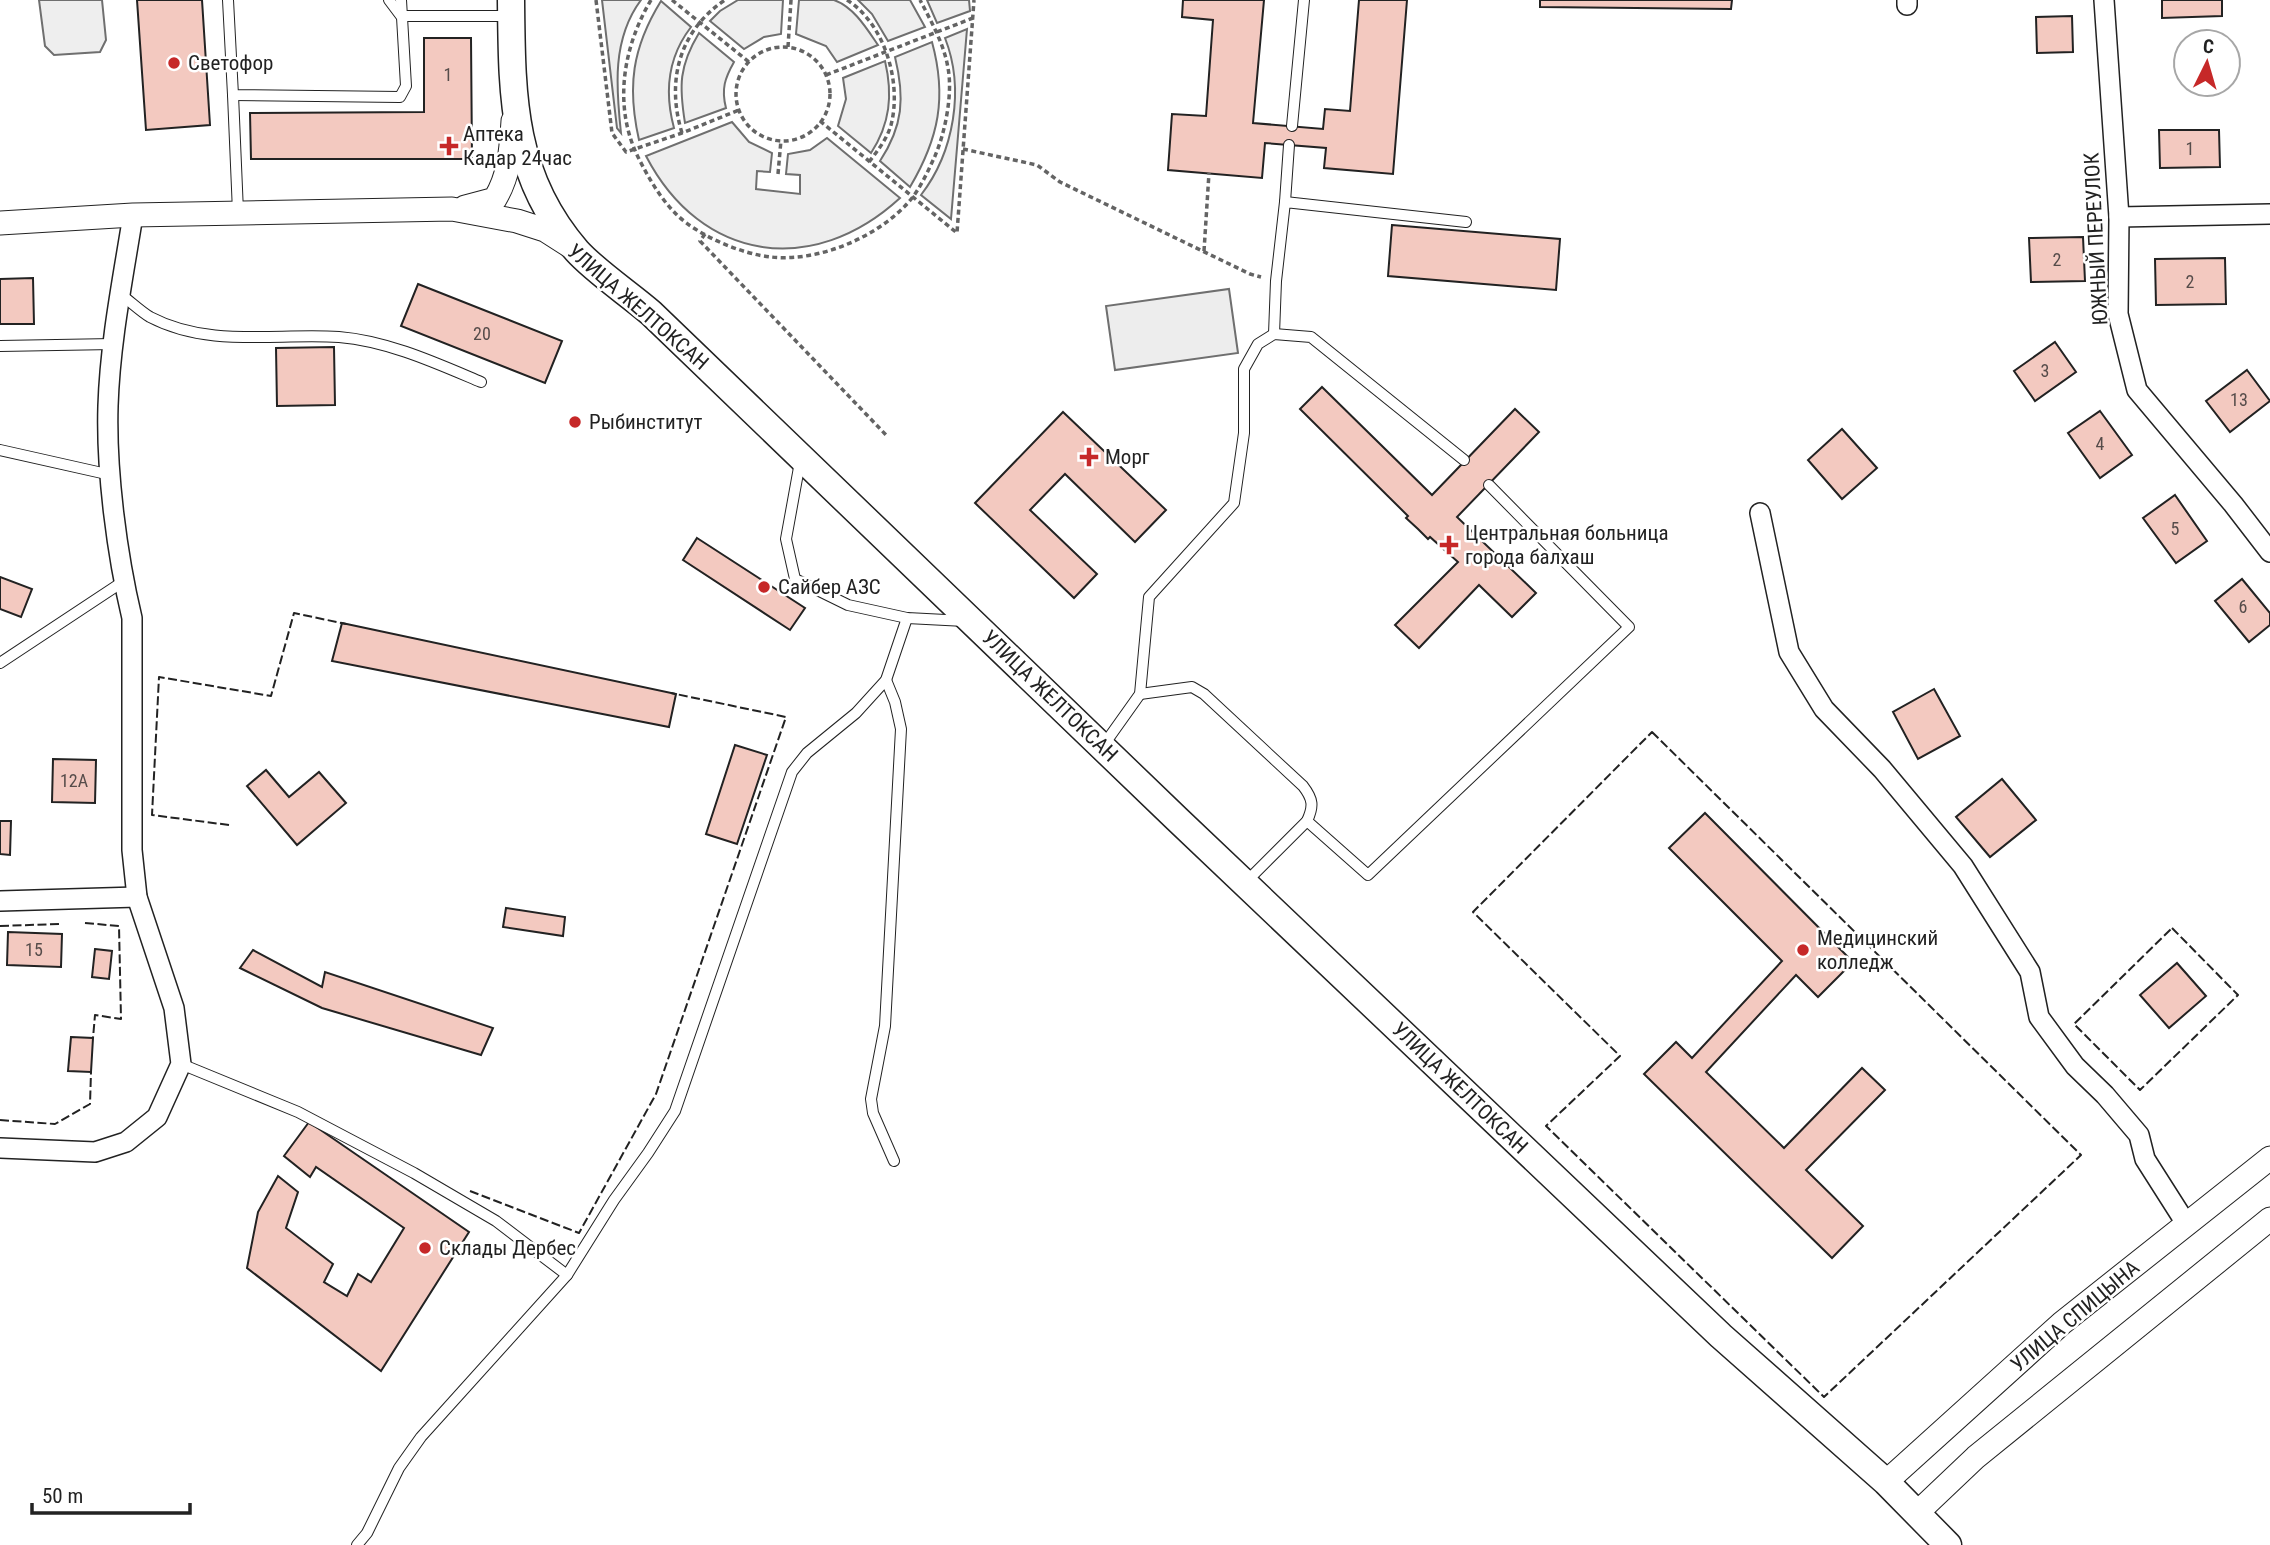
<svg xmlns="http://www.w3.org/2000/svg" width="2270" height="1545" font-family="'Roboto Condensed',sans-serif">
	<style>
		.green { fill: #eee; stroke: #6f6f6f; stroke-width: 2 }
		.parking { fill: #ededed; stroke: #6f6f6f; stroke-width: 2 }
		.building { fill: #f3c9c0; stroke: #222; stroke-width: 2 }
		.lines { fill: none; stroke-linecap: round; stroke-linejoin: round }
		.service-casing { stroke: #222; stroke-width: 12 }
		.minor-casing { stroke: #222; stroke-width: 22 }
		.tertiary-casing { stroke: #222; stroke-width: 25 }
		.secondary-casing { stroke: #222; stroke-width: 29 }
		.path { stroke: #646464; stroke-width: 3.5; stroke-dasharray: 5 3.5; stroke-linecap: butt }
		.service { stroke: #fff; stroke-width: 10 }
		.minor { stroke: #fff; stroke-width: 19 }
		.tertiary { stroke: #fff; stroke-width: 23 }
		.secondary { stroke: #fff; stroke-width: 26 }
		.fence { stroke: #222; stroke-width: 2; stroke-dasharray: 9 3.5; stroke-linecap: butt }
		.poi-dot { fill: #c62828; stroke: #fff; stroke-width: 2.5 }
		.labels { text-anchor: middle; stroke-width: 5; stroke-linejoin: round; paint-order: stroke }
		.number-label { font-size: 18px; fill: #564c4a }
		.poi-label { font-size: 21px; fill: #222; stroke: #fff; text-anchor: start }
		.street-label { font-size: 21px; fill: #222; stroke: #fff }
	</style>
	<rect width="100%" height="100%" fill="#fff"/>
	<g class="green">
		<path d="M 39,0 L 102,0 L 106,40 L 100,52 L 54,55 L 45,46 Z"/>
		<path d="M 602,0 L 641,0 C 612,39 616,87 621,133 L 617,128 Z"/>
		<path d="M 738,0 L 783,0 L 781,34 L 764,37 L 744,49 L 710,21 L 720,11 Z"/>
		<path d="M 799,0 C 809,0 825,0 834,0 C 854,7 867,29 878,45 L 837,62 L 826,46 L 796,34 Z"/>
		<path d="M 858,0 L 910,0 L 925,27 L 888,41 L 872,14 Z"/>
		<path d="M 927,0 L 969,0 L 970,11 L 937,23 Z"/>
		<path d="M 661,1 L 691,27 C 668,57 664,91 674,128 L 639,140 C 627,87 632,48 661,1 Z"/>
		<path d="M 967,29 L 951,219 L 921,195 C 954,152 965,89 945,38 Z"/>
		<path d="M 699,33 L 734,62 C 725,78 721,89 726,108 L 685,123 C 679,86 679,66 699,33 Z"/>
		<path d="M 932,42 C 947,97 939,138 910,187 L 880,161 C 903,126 905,98 895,57 Z"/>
		<path d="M 885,61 C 893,95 890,124 871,153 L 838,126 L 846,99 L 843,78 Z"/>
		<path d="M 732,122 L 749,142 L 772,153 L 770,172 L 757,171 L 756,189 L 800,194 L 800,175 L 786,174 L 788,154 L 810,150 L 827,138 L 900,198 C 813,278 701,262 646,156 Z"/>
	</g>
	<path class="parking" d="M 1229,289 L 1238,353 L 1115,370 L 1106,306 Z"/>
	<g class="building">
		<path d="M 137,0 L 202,0 L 210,125 L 146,130 Z"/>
		<path d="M 1183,0 L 1264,0 L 1253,123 L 1323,129 L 1325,109 L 1350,111 L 1359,0 L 1407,0 L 1393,174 L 1324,168 L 1326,148 L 1265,143 L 1262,178 L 1168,170 L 1172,114 L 1206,116 L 1213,20 L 1182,17 Z"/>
		<path d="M 1540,0 L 1732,0 L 1731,9 L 1540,7 Z"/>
		<path d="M 2162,0 L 2222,0 L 2222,16 L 2162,18 Z"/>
		<path d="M 2072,16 L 2073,52 L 2037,53 L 2036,17 Z"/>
		<path d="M 424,38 L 471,38 L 472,159 L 251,159 L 250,113 L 424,112 Z"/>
		<path d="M 2159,130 L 2219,130 L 2220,167 L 2160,168 Z"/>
		<path d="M 1392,225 L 1560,239 L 1556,290 L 1388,276 Z"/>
		<path d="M 2083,237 L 2085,281 L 2031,282 L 2029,238 Z"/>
		<path d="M 2225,258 L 2226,304 L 2156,305 L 2155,259 Z"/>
		<path d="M 33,278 L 34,324 L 0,324 L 0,279 Z"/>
		<path d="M 418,284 L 562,341 L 545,383 L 401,326 Z"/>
		<path d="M 2055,342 L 2076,372 L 2035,401 L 2014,371 Z"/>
		<path d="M 334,347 L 335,405 L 277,406 L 276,348 Z"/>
		<path d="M 2247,370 L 2270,401 L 2230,432 L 2206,401 Z"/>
		<path d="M 1322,387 L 1432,495 L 1515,409 L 1539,432 L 1457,517 L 1536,593 L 1512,617 L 1479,585 L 1419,648 L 1395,625 L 1458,562 L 1430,537 L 1428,539 L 1418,529 L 1406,518 L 1408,516 L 1300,409 Z"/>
		<path d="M 2100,411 L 2132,455 L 2100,478 L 2068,433 Z"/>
		<path d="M 1063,412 L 1166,510 L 1135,542 L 1065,474 L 1030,510 L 1097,574 L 1074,598 L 975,503 Z"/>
		<path d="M 1842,429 L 1877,468 L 1842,499 L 1808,460 Z"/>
		<path d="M 2175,495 L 2207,541 L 2176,563 L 2143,518 Z"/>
		<path d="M 697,538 L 805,608 L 790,630 L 683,560 Z"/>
		<path d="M 0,577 L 32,589 L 21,617 L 0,609 Z"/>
		<path d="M 2242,579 L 2270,613 L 2270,625 L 2249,642 L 2215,601 Z"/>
		<path d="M 342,623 L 676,694 L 669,727 L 332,661 Z"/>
		<path d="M 1934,689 L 1960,736 L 1918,759 L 1893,712 Z"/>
		<path d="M 735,745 L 767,755 L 737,844 L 706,834 Z"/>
		<path d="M 53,759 L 96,760 L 95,803 L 52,802 Z"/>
		<path d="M 266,770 L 289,797 L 319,772 L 346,803 L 297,845 L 247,786 Z"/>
		<path d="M 2002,779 L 2036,820 L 1990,857 L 1956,817 Z"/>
		<path d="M 1705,813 L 1853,962 L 1818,997 L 1796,975 L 1706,1072 L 1784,1148 L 1862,1068 L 1885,1090 L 1806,1170 L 1863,1226 L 1832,1258 L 1644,1074 L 1676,1042 L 1692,1058 L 1782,961 L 1669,848 Z"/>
		<path d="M 0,821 L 11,821 L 10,855 L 0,854 Z"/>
		<path d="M 506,908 L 565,917 L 563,936 L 503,927 Z"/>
		<path d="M 8,932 L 62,934 L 61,967 L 7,965 Z"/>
		<path d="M 95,949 L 112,951 L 109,979 L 92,977 Z"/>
		<path d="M 253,950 L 322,987 L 325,972 L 493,1028 L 481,1055 L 322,1008 L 240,968 Z"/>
		<path d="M 2177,963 L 2206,996 L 2169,1028 L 2140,995 Z"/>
		<path d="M 71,1037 L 93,1038 L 91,1072 L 68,1071 Z"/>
		<path d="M 309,1122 L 469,1232 L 381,1371 L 247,1268 L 258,1212 L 278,1176 L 298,1192 L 286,1228 L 333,1264 L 324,1282 L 347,1296 L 358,1274 L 371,1282 L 404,1228 L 316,1167 L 310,1177 L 284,1156 Z"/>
	</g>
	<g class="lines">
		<g class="service-casing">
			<g id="service">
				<path d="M 228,0 L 233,95 L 400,97 L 406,86 L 401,0"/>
				<path d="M 389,0 L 401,16 L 511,16"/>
				<path d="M 233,95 L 238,212"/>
				<path d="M 1292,126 L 1304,0"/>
				<path d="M 1285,202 L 1289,145"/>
				<path d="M 120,294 C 130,301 140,311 150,317 C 209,348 275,333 339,337 C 388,341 436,363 481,382"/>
				<path d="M 1274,334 L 1276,281 L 1285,202 L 1466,222"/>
				<path d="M 0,346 L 113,344"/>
				<path d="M 0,450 L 111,475"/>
				<path d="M 800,462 L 786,539 L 795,579 L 848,605 L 907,618 L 965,621"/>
				<path d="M 0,663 L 124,581"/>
				<path d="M 886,680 L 895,702 L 901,729 L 885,1026 L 871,1099 L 873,1113 L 894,1161"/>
				<path d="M 1140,694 L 1192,687 L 1204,694 L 1303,786 C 1313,799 1314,806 1307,821"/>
				<path d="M 1103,746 L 1140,694 L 1149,597 L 1234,503 L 1244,433 L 1244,369 L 1258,344 L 1274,334 L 1311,337 L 1464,460"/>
				<path d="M 1245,883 L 1307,821 L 1368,875 L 1629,627 L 1489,485"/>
				<path d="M 181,1064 L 298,1112 L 414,1173 L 496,1221 L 567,1275"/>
				<path d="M 357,1545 L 367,1533 L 399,1468 L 421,1437 L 567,1275 L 614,1200 L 648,1153 L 675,1111 L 792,772 L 807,753 L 856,713 L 886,680 L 907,618"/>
			</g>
		</g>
		<g class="minor-casing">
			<g id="minor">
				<path d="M 1907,0 L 1907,5"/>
				<path d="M 2104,0 L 2119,217 L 2118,314 L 2137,390 L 2233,504 L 2270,552"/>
				<path d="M 2119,217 L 2270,214"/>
				<path d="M 1760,513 L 1789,652 L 1824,709 L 1882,769 L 1963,866 L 2030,972 L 2039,1017 L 2075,1066 L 2105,1095 L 2139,1135 L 2145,1159 L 2187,1225"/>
				<path d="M 0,901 L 137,897"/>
				<path d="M 0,1148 L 95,1152 L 126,1142 L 157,1117 L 181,1064 L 174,1008 L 137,897 L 132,850 L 132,618 C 117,555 106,471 108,406 C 110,342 123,278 133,215"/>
			</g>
		</g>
		<g class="tertiary-casing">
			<g id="tertiary">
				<path d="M 465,207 L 495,199 C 510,174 511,149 513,121"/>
				<path d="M 0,223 L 133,215 L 452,209 L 517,221 L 545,230 L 570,246"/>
				<path d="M 1886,1482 L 2062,1323 L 2270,1158"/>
				<path d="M 1917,1513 L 1976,1457 L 2270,1219"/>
			</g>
		</g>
		<g class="secondary-casing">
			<path id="secondary" d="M 511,0 C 512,95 511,175 577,251 C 595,271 629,294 651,313 L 1177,819 L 1721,1336 L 1886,1482 L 1948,1545"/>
		</g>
		<g class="path">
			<path d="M 596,0 L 612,133 L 626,152 L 682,133 L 739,110"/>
			<path d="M 651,0 C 623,47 613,106 638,157 C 648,177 660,198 676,214 C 697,235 741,254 771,257 C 817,262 873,239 905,206 C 919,192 927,173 935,156 C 945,133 953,94 948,68 C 944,44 931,21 920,0"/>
			<path d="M 672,0 L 749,62"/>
			<path d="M 847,0 C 885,24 902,83 891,125 C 887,139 878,150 869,162"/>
			<path d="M 788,47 L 791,0"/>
			<circle cx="783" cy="94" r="47"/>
			<path d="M 826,75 L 973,18"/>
			<path d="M 820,121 L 957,233 L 974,0"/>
			<path d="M 682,133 C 666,81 679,31 725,0"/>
			<path d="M 963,149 L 1037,165 L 1060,182 L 1250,274 L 1261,277"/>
			<path d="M 778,174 L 781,140"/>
			<path d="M 705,234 L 700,241 L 888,437"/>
			<path d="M 1204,251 L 1209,173"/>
		</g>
		<use href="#service" class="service"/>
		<use href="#minor" class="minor"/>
		<use href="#tertiary" class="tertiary"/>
		<use href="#secondary" class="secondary"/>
		<g class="fence">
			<path d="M 1652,732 L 2081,1155 L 1824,1397 L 1546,1126 L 1620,1056 L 1473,912 Z"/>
			<path d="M 229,825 L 152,815 L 159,677 L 271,696 L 294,613 L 346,624"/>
			<path d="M 85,923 L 119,926 L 121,1019 L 95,1015 L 93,1038"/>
			<path d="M 0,926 L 60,924"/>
			<path d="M 2172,928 L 2238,995 L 2140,1090 L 2074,1024 Z"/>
			<path d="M 0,1120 L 55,1124 L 90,1104 L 91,1072"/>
			<path d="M 470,1191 L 579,1233 L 656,1094 L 786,717 L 671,693"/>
		</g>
	</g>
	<g class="poi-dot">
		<circle cx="174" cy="63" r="7"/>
		<path d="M445.5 135.5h7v7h7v7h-7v7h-7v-7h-7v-7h7z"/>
		<circle cx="575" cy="422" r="7"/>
		<path d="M1085.5 446.5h7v7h7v7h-7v7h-7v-7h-7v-7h7z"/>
		<path d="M1445.5 534.5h7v7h7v7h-7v7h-7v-7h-7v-7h7z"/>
		<circle cx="764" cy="587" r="7"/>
		<circle cx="1803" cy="950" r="7"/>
		<circle cx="425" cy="1248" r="7"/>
	</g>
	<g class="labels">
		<g class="number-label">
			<text x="448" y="81">1</text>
			<text x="2190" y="155">1</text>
			<text x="2057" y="266">2</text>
			<text x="2190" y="288">2</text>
			<text x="482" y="340">20</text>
			<text x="2045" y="377">3</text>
			<text x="2239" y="406">13</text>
			<text x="2100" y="450">4</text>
			<text x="2175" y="535">5</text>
			<text x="2243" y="613">6</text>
			<text x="74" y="787">12А</text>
			<text x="34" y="956">15</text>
		</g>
		<g class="poi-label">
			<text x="188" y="70">Светофор</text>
			<text x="463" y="141">Аптека<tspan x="463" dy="24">Кадар 24час</tspan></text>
			<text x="589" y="429">Рыбинститут</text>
			<text x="1105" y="464">Морг</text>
			<text x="1465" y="540">Центральная больница<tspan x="1465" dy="24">города балхаш</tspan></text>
			<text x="778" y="594">Сайбер АЗС</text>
			<text x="1817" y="945">Медицинский<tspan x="1817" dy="24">колледж</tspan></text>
			<text x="439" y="1255">Склады Дербес</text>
		</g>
		<g class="street-label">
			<text transform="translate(2096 239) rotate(-93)" y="7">ЮЖНЫЙ ПЕРЕУЛОК</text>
			<text transform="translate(638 307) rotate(41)" y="7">УЛИЦА ЖЕЛТОКСАН</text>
			<text transform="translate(1050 696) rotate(44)" y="7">УЛИЦА ЖЕЛТОКСАН</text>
			<text transform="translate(1460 1088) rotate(44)" y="7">УЛИЦА ЖЕЛТОКСАН</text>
			<text transform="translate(2075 1316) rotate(-40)" y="7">УЛИЦА СПИЦЫНА</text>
		</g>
	</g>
	<g transform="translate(2207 63) rotate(5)"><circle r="33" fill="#ffffff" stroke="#a7a7a7" stroke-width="2"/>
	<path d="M0-5L12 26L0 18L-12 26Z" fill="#c62828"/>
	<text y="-10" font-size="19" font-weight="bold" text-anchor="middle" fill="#222222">С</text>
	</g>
	<path d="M32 1503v10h158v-10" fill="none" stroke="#222222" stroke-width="3.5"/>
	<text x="42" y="1503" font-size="21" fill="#222222" stroke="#ffffff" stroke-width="5" paint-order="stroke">50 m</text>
</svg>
